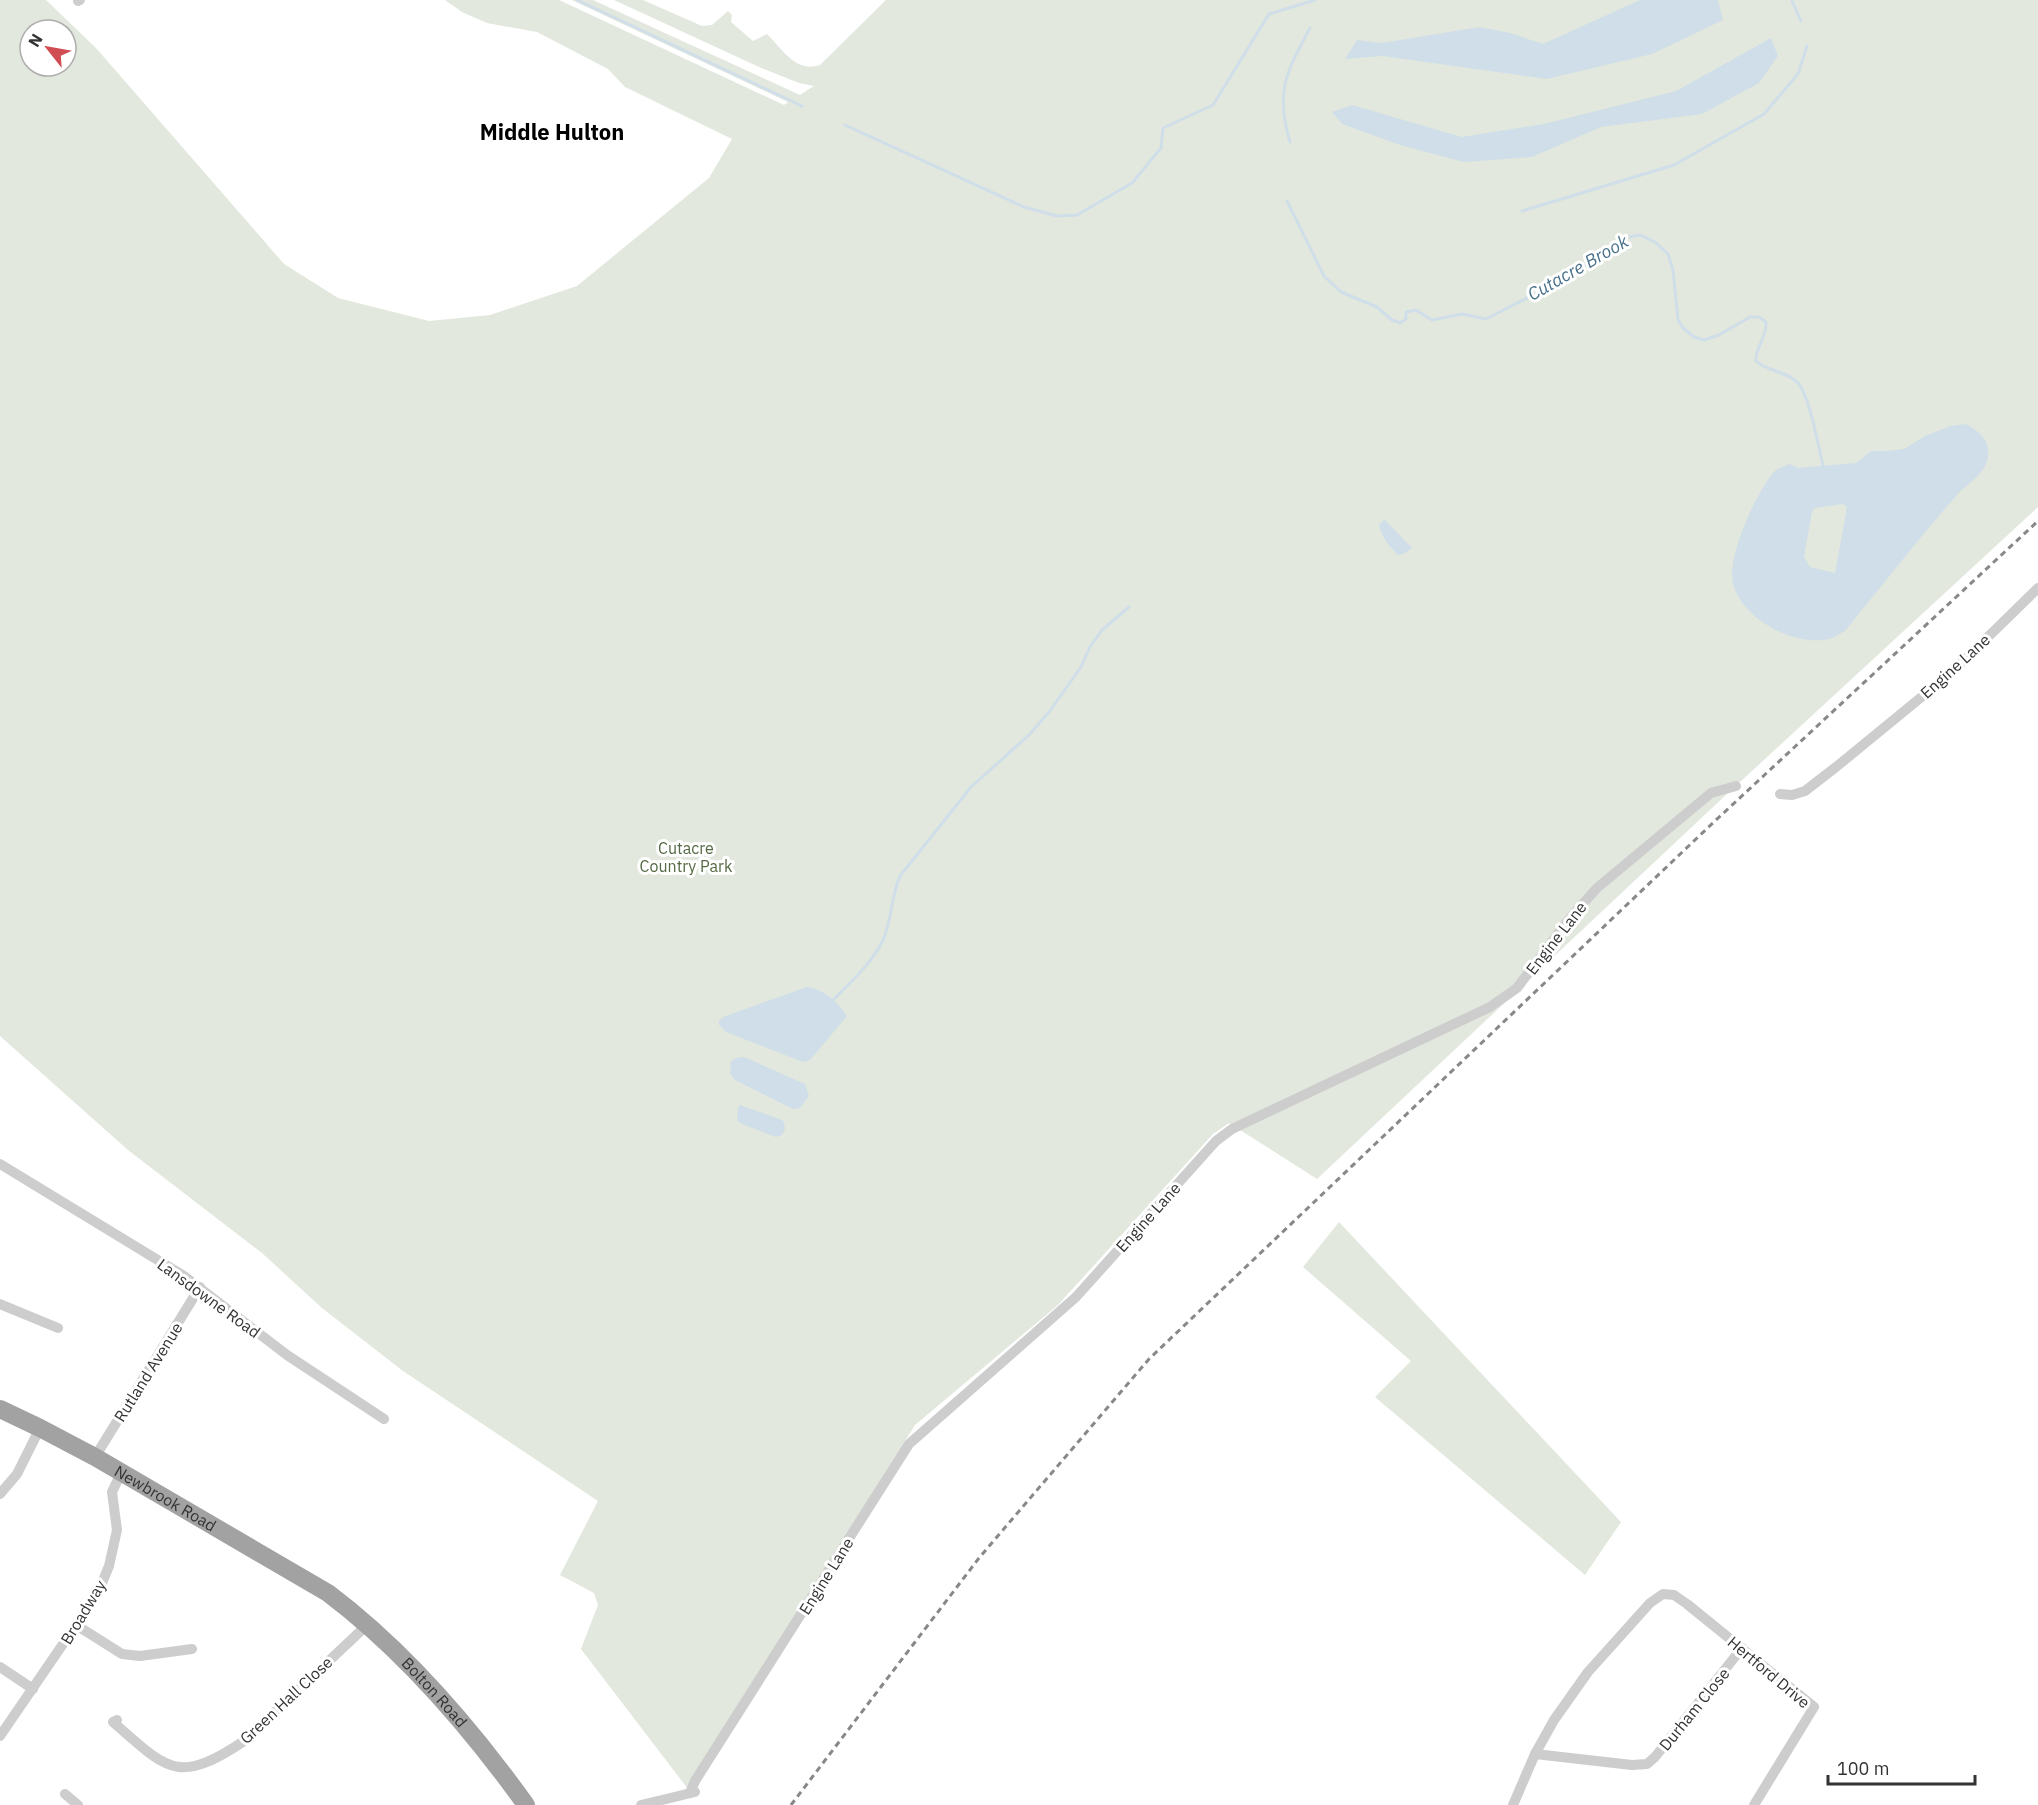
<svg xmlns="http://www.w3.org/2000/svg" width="2038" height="1805" font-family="'IBM Plex Sans',sans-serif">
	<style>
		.green { fill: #e2e8dd; fill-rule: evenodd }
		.water { fill: #cfdee8; fill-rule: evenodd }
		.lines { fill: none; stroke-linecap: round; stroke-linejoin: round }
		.stream { stroke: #cfdee8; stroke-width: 3 }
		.minor { stroke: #cdcdcd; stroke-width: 10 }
		.trunk { stroke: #a2a2a2; stroke-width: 18 }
		.rail { stroke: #888; stroke-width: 3; stroke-dasharray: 6 4.5; stroke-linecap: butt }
		.labels { text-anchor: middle; stroke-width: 6; stroke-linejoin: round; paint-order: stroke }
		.street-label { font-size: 16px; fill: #333; stroke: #fff }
		.park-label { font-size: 16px; fill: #556a44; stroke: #fff }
		.water-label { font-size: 18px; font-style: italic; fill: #49718c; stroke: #fff }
		.district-label { font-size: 22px; font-weight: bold; fill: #000; stroke: #fff }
	</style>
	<rect width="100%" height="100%" fill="#fff"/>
	<g class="green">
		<path d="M 0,0 L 46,0 L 96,48 L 284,264 L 338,298 L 429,321 L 490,315 L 577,286 L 709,178 L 732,139 L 625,87 L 608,69 L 537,32 L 487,23 L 462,12 L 445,0 L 559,0 L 784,105 L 788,102 L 572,0 L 593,0 L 800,95 L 814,86 L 799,83 L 759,67 L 614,0 L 643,0 L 702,26 L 712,25 L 728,11 L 732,15 L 731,22 L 753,41 L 767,34 C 783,50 796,73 820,65 L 886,0 L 2038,0 L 2038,507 L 1727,794 L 1317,1179 L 1229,1123 L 1213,1134 L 1058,1305 L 915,1425 L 688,1789 L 581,1649 L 598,1605 L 594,1593 L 560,1575 L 598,1501 L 403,1371 L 322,1308 L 262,1253 L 128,1150 L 0,1036 ZM 30,30 L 66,30 L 66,66 L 30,66 Z"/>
		<path d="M 1339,1222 L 1621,1522 L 1585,1575 L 1375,1397 L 1411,1361 L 1303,1267 Z"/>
	</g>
	<g class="water">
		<path d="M 1640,0 L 1718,0 L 1723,20 L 1652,54 L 1547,79 L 1382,56 L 1345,59 L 1357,40 L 1382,43 L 1480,27 L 1510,33 L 1543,44 Z"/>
		<path d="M 1771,38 L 1778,56 L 1759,83 L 1702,114 L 1601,127 L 1532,157 L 1464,162 L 1403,146 L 1342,124 L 1332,112 L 1352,105 L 1462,137 L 1544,124 L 1676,91 Z"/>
		<path d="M 1966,424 C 1979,431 1990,440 1988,456 C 1986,474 1968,483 1957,495 C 1918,539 1882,586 1845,631 C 1840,633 1834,638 1829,639 C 1795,647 1745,620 1734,587 C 1724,562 1756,492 1774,472 C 1778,468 1785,466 1790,464 L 1798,468 L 1856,463 L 1871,451 L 1886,451 L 1904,449 L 1925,436 L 1951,426 ZM 1843,504 L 1847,507 L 1835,573 L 1810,567 L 1804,557 L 1812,512 L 1815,508 Z"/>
		<path d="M 1384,519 L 1412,548 L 1403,554 L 1398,555 C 1389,546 1382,538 1379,525 Z"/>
		<path d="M 807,987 C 826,990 836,1001 847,1016 L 810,1060 L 803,1062 L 726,1032 L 719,1025 L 719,1021 L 723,1017 Z"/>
		<path d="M 744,1057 L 805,1084 L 809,1096 L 800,1108 L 793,1109 L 735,1080 L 730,1074 L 731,1061 L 736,1058 Z"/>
		<path d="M 740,1105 L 782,1120 L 784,1122 L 785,1129 L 782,1135 L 776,1137 L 742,1124 L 737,1121 L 738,1108 Z"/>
	</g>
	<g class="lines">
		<g class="stream">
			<path d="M 577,0 L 802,106"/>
			<path d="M 1792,1 L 1801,21"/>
			<path d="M 845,125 L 1024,207 L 1057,216 L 1077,215 L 1132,183 L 1161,148 L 1163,128 L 1213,105 L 1269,14 L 1315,0"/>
			<path d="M 1290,142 C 1275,91 1286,73 1310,28"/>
			<path d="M 1287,201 L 1324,276 L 1341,292 L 1377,307 L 1392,320 L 1400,323 L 1406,319 L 1406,312 L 1416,310 L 1432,320 L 1462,314 L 1486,319 L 1570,276 L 1624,238 L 1640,235 L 1655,242 L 1668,254 L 1673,270 L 1678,320 L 1683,328 L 1694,337 L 1704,340 L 1719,335 L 1750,317 L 1759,317 L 1766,322 C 1767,338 1755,347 1756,361 C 1768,372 1787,371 1798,383 C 1810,397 1818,446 1823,465"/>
			<path d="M 1522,211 L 1674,165 L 1764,114 L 1798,74 L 1807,46"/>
			<path d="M 834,999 C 851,982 872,963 883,940 C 892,920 891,896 900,876 L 971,787 L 1029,735 L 1049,712 L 1081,667 L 1090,647 L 1102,630 L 1129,607"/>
		</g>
		<g class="minor">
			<path d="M 78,1 L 80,0"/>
			<path d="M 1780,794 L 1792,795 L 1805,791 L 1836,767 L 1952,672 L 2038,588"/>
			<path d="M 0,1164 L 184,1276 L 287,1355 L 384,1419"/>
			<path d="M 0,1304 L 58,1328"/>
			<path d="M 95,1457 L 200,1287"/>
			<path d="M 0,1494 L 17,1474 L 40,1428"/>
			<path d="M 76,1625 L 122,1654 L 140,1656 L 192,1649"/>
			<path d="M 0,1667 L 33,1689"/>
			<path d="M 117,1720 L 113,1722 C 167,1769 177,1786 244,1741 L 367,1625"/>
			<path d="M 0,1736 L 76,1625 L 102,1583 L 109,1566 L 117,1530 L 112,1492 L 121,1473"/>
			<path d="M 1535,1754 L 1632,1765 L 1647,1764 L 1655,1757 L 1742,1648"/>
			<path d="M 690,1793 L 695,1781 L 909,1444 L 1076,1297 L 1216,1141 L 1232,1129 L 1490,1007 L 1517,988 L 1570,918 L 1597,888 L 1711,793 L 1736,786"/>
			<path d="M 65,1794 L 78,1805"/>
			<path d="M 641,1805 L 695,1792"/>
			<path d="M 1513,1805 L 1535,1754 L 1554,1720 L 1588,1672 L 1650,1603 L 1663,1594 L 1674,1595 L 1687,1604 L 1814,1707 L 1754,1805"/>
		</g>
		<path class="trunk" id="s1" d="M 0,1409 L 40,1428 L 95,1457 L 328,1593 C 405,1651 470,1727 526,1805"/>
		<path class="rail" d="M 791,1805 L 979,1558 L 1149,1359 L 1716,820 L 2038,521"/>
	</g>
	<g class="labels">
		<g class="street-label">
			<text transform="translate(1955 666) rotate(-42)" y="6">Engine Lane</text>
			<text transform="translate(1556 938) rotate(-52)" y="6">Engine Lane</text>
			<text transform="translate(1148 1217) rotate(-48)" y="6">Engine Lane</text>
			<text transform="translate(209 1298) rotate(36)" y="6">Lansdowne Road</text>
			<text transform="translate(148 1372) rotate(-58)" y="6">Rutland Avenue</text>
			<text dy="6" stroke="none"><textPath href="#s1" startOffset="188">Newbrook Road</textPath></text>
			<text transform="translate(826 1576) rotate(-58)" y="6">Engine Lane</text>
			<text transform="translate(83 1612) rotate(-59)" y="6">Broadway</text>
			<text transform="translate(1769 1672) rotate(40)" y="6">Hertford Drive</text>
			<text dy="6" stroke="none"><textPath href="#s1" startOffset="522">Bolton Road</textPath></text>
			<text transform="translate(286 1700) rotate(-43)" y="6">Green Hall Close</text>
			<text transform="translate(1694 1709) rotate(-51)" y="6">Durham Close</text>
		</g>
		<g class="park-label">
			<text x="686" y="854">Cutacre<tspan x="686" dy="18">Country Park</tspan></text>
		</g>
		<g class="water-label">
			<text transform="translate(1578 268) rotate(-30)" y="6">Cutacre Brook</text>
		</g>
		<g class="district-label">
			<text x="552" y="140">Middle Hulton</text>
		</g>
	</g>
	<g transform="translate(48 48) rotate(301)"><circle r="28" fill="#ffffff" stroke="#adadad" stroke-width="1.5"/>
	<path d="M0-4.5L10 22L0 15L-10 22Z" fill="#d14d54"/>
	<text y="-9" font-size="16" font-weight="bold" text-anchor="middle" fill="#333333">N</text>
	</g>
	<path d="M1828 1775v9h147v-9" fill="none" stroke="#333333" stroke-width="3"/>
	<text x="1837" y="1775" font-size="18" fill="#333333" stroke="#ffffff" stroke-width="4.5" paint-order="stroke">100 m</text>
</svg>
